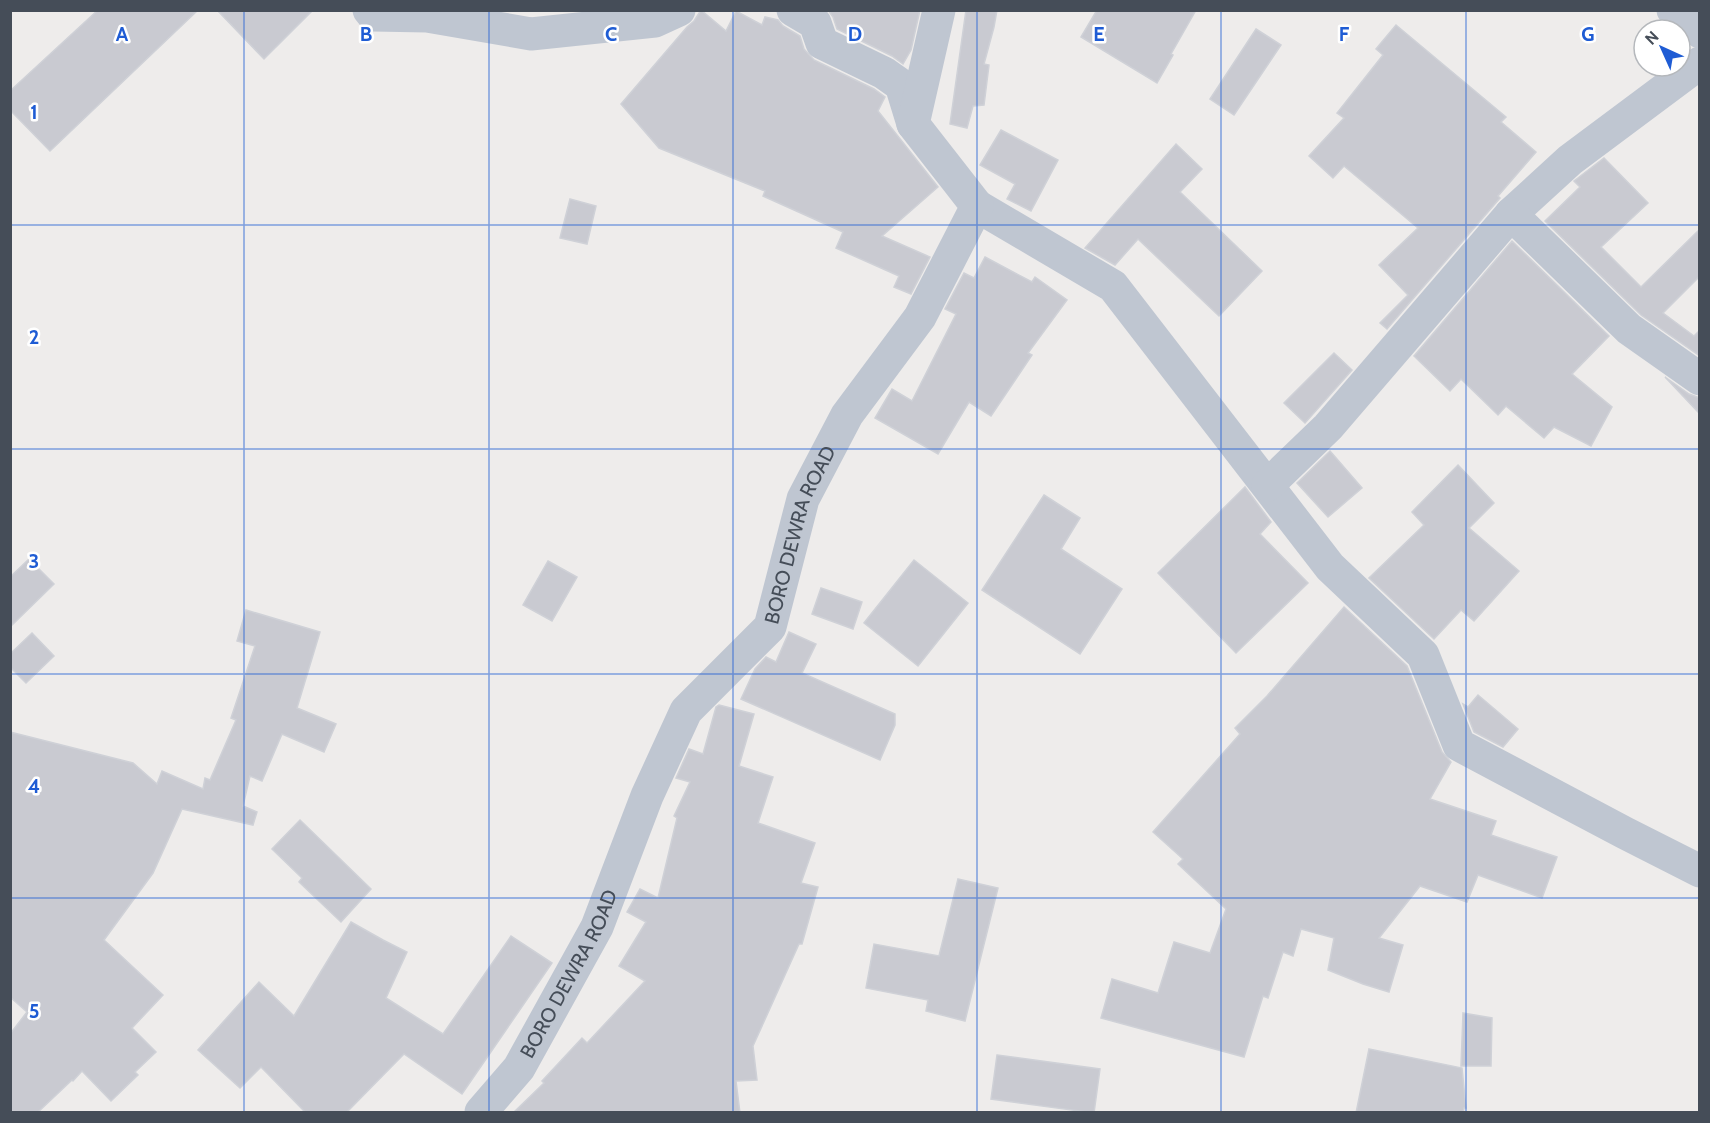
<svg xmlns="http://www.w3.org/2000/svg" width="1710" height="1123" font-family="Cabin,sans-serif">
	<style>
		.building { fill: #c9cad1; stroke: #cfd1d7; stroke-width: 1.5 }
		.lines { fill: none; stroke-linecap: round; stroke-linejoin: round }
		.street { stroke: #bfc6d1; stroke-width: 33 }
		.grid { fill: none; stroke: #1f5cd4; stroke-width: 1.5; stroke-opacity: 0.55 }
		.labels { text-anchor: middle; stroke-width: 5; stroke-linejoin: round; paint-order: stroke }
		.street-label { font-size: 20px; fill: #454d58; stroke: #fff }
		.grid-label { font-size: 20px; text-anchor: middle; font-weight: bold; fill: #1f5cd4; stroke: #fff; stroke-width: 5; stroke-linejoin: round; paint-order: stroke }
	</style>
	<rect width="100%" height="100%" fill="#eeeceb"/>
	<g class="building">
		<path d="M 98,10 L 198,10 L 50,151 L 10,110 L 10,91 Z"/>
		<path d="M 217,10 L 313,10 L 264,59 Z"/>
		<path d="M 701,10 L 726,31 L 736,11 L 762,25 L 765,17 L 778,20 L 783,26 L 800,36 L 804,49 L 814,60 L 874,89 L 885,97 L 878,111 L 938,187 L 882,236 L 930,257 L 911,294 L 894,287 L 899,276 L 836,248 L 843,232 L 763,196 L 765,191 L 659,148 L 621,104 L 687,27 L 694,21 Z"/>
		<path d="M 828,10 L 920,10 L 911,50 L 903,64 L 892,56 L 837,29 L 833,17 Z"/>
		<path d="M 966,10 L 997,10 L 994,27 L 984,64 L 989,65 L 984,105 L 973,106 L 967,128 L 950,124 Z"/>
		<path d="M 1097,10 L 1196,10 L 1171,54 L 1173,55 L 1157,83 L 1081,37 Z"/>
		<path d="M 1396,25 L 1506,117 L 1501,122 L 1536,152 L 1498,196 L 1500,198 L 1387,329 L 1380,323 L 1408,295 L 1379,265 L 1418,228 L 1344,166 L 1333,178 L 1309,156 L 1344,118 L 1337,113 L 1383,55 L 1376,49 Z"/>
		<path d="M 1256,29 L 1281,45 L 1234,115 L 1210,99 Z"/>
		<path d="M 1001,130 L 1058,160 L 1031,211 L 1007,199 L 1015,184 L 980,165 Z"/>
		<path d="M 1176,144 L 1202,169 L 1180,192 L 1262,271 L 1219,316 L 1138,239 L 1115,265 L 1085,248 Z"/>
		<path d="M 1604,158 L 1648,203 L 1601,247 L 1641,287 L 1700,229 L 1700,276 L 1663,313 L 1694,336 L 1700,330 L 1700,356 L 1641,315 L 1545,221 L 1580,187 L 1574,181 Z"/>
		<path d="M 570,199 L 596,206 L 587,244 L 560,238 Z"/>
		<path d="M 1512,241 L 1609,336 L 1572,374 L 1612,407 L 1591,446 L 1554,427 L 1544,438 L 1506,406 L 1498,415 L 1461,379 L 1450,391 L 1414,356 Z"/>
		<path d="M 985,257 L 1032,282 L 1035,277 L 1067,300 L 1028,353 L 1032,355 L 991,416 L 969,402 L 938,454 L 875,418 L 892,389 L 912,401 L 956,314 L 945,309 L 964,273 L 974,278 Z"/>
		<path d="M 1334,353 L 1352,370 L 1305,423 L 1284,403 Z"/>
		<path d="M 1665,377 L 1689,394 L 1700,398 L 1700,414 Z"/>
		<path d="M 1330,451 L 1362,488 L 1328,517 L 1297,483 Z"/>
		<path d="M 1458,465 L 1494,503 L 1469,528 L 1519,571 L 1474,621 L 1461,610 L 1434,639 L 1369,578 L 1424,525 L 1412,512 Z"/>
		<path d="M 1245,487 L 1271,522 L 1260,534 L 1308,583 L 1236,653 L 1158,573 Z"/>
		<path d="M 1044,495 L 1080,518 L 1061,549 L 1122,589 L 1080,654 L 982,590 Z"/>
		<path d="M 29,559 L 54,584 L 10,627 L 10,577 Z"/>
		<path d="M 914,560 L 968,603 L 918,666 L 864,623 Z"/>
		<path d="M 548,561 L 577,577 L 552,621 L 523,605 Z"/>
		<path d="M 821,588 L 862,602 L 853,629 L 812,614 Z"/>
		<path d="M 1344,607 L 1407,666 L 1442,752 L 1451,762 L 1430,799 L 1496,821 L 1491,835 L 1557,857 L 1542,898 L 1478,875 L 1467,902 L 1420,886 L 1379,938 L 1403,945 L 1389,992 L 1363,984 L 1328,970 L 1334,938 L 1301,929 L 1293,956 L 1283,952 L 1268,998 L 1263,996 L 1244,1057 L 1101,1018 L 1112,979 L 1158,993 L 1174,942 L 1210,953 L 1226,909 L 1178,864 L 1183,859 L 1153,832 L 1240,734 L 1235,728 L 1267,696 Z"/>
		<path d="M 246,610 L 320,632 L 297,708 L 336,724 L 324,752 L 282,734 L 262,781 L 250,776 L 243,806 L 257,812 L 253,825 L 182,809 L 153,873 L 104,940 L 163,995 L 132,1028 L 156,1052 L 135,1072 L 138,1075 L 111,1101 L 82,1071 L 73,1081 L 72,1080 L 37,1113 L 10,1113 L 10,1034 L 27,1012 L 10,997 L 10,732 L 133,763 L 157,784 L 162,771 L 203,789 L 205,778 L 210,780 L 236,720 L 231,718 L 255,646 L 237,641 Z"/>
		<path d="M 789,632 L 816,644 L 802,673 L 895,714 L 895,725 L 880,760 L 741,699 L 755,669 L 766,657 L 776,662 Z"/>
		<path d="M 32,633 L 54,656 L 26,683 L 10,667 L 10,654 Z"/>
		<path d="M 1478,695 L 1518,729 L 1503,747 L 1474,732 L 1463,704 L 1468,707 Z"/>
		<path d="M 719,705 L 754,714 L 739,766 L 773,777 L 758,823 L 815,843 L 801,883 L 818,887 L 802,944 L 799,944 L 753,1046 L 757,1080 L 736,1081 L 740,1113 L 513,1113 L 544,1083 L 542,1081 L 582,1038 L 587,1043 L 645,981 L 619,966 L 646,922 L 627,912 L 640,889 L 658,898 L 677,818 L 674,816 L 690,782 L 676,778 L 689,749 L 703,754 L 716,707 Z"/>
		<path d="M 300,820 L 371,889 L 341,922 L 299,882 L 302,878 L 272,849 Z"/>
		<path d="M 958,879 L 998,888 L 965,1021 L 926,1011 L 928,1000 L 866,988 L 874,944 L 939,956 Z"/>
		<path d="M 351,922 L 383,940 L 407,952 L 386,998 L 443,1034 L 511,936 L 552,963 L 462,1094 L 404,1054 L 346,1113 L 306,1113 L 261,1067 L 240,1088 L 198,1050 L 259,982 L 294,1016 Z"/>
		<path d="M 1463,1013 L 1492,1018 L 1491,1066 L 1461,1066 Z"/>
		<path d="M 1369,1049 L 1462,1068 L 1466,1108 L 1464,1108 L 1463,1113 L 1356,1113 Z"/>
		<path d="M 997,1055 L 1100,1069 L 1094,1113 L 991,1099 Z"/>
	</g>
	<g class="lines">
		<g class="street">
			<path d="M 369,10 L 373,15 L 427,16 L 531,34 L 655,21 L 679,10"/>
			<path d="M 793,10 L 815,23 L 822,43 L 884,73 L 901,85 L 913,124"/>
			<path d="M 1673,10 L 1700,32"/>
			<path d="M 977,206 L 1113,286 L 1330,567 L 1423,655 L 1459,745 L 1625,833 L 1700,871"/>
			<path d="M 1511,214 L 1570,160 L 1700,63"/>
			<path d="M 1268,485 L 1328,427 L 1511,214 L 1629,329 L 1700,379"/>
			<path id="s1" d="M 481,1112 L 519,1068 L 597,927 L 647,796 L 686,711 L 770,627 L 803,499 L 847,415 L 920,317 L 977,206 L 913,124 L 939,10"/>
		</g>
	</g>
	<path class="grid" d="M 244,10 L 244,1112M 489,10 L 489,1112M 733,10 L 733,1112M 977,10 L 977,1112M 1221,10 L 1221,1112M 1466,10 L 1466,1112M 10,225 L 1700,225M 10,449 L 1700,449M 10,674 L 1700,674M 10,898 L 1700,898"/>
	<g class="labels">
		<g class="street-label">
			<text dy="7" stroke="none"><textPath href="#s1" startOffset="669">BORO DEWRA ROAD</textPath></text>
			<text dy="7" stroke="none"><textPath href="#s1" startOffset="165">BORO DEWRA ROAD</textPath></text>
		</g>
	</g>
	<g class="grid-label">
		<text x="122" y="41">A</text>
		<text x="366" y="41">B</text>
		<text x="611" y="41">C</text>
		<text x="855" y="41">D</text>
		<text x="1099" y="41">E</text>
		<text x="1344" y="41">F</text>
		<text x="1588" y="41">G</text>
		<text x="34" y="119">1</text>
		<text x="34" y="344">2</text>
		<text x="34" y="568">3</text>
		<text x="34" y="793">4</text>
		<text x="34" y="1018">5</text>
	</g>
	<rect width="1710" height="1123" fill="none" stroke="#454d58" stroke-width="24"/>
	<g transform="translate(1662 48) rotate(315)"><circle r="28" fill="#ffffff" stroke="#b5b8bc" stroke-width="1.5"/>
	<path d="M0-4.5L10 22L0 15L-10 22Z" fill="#1f5cd4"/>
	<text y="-9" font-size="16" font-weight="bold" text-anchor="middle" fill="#454d58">N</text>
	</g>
</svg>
